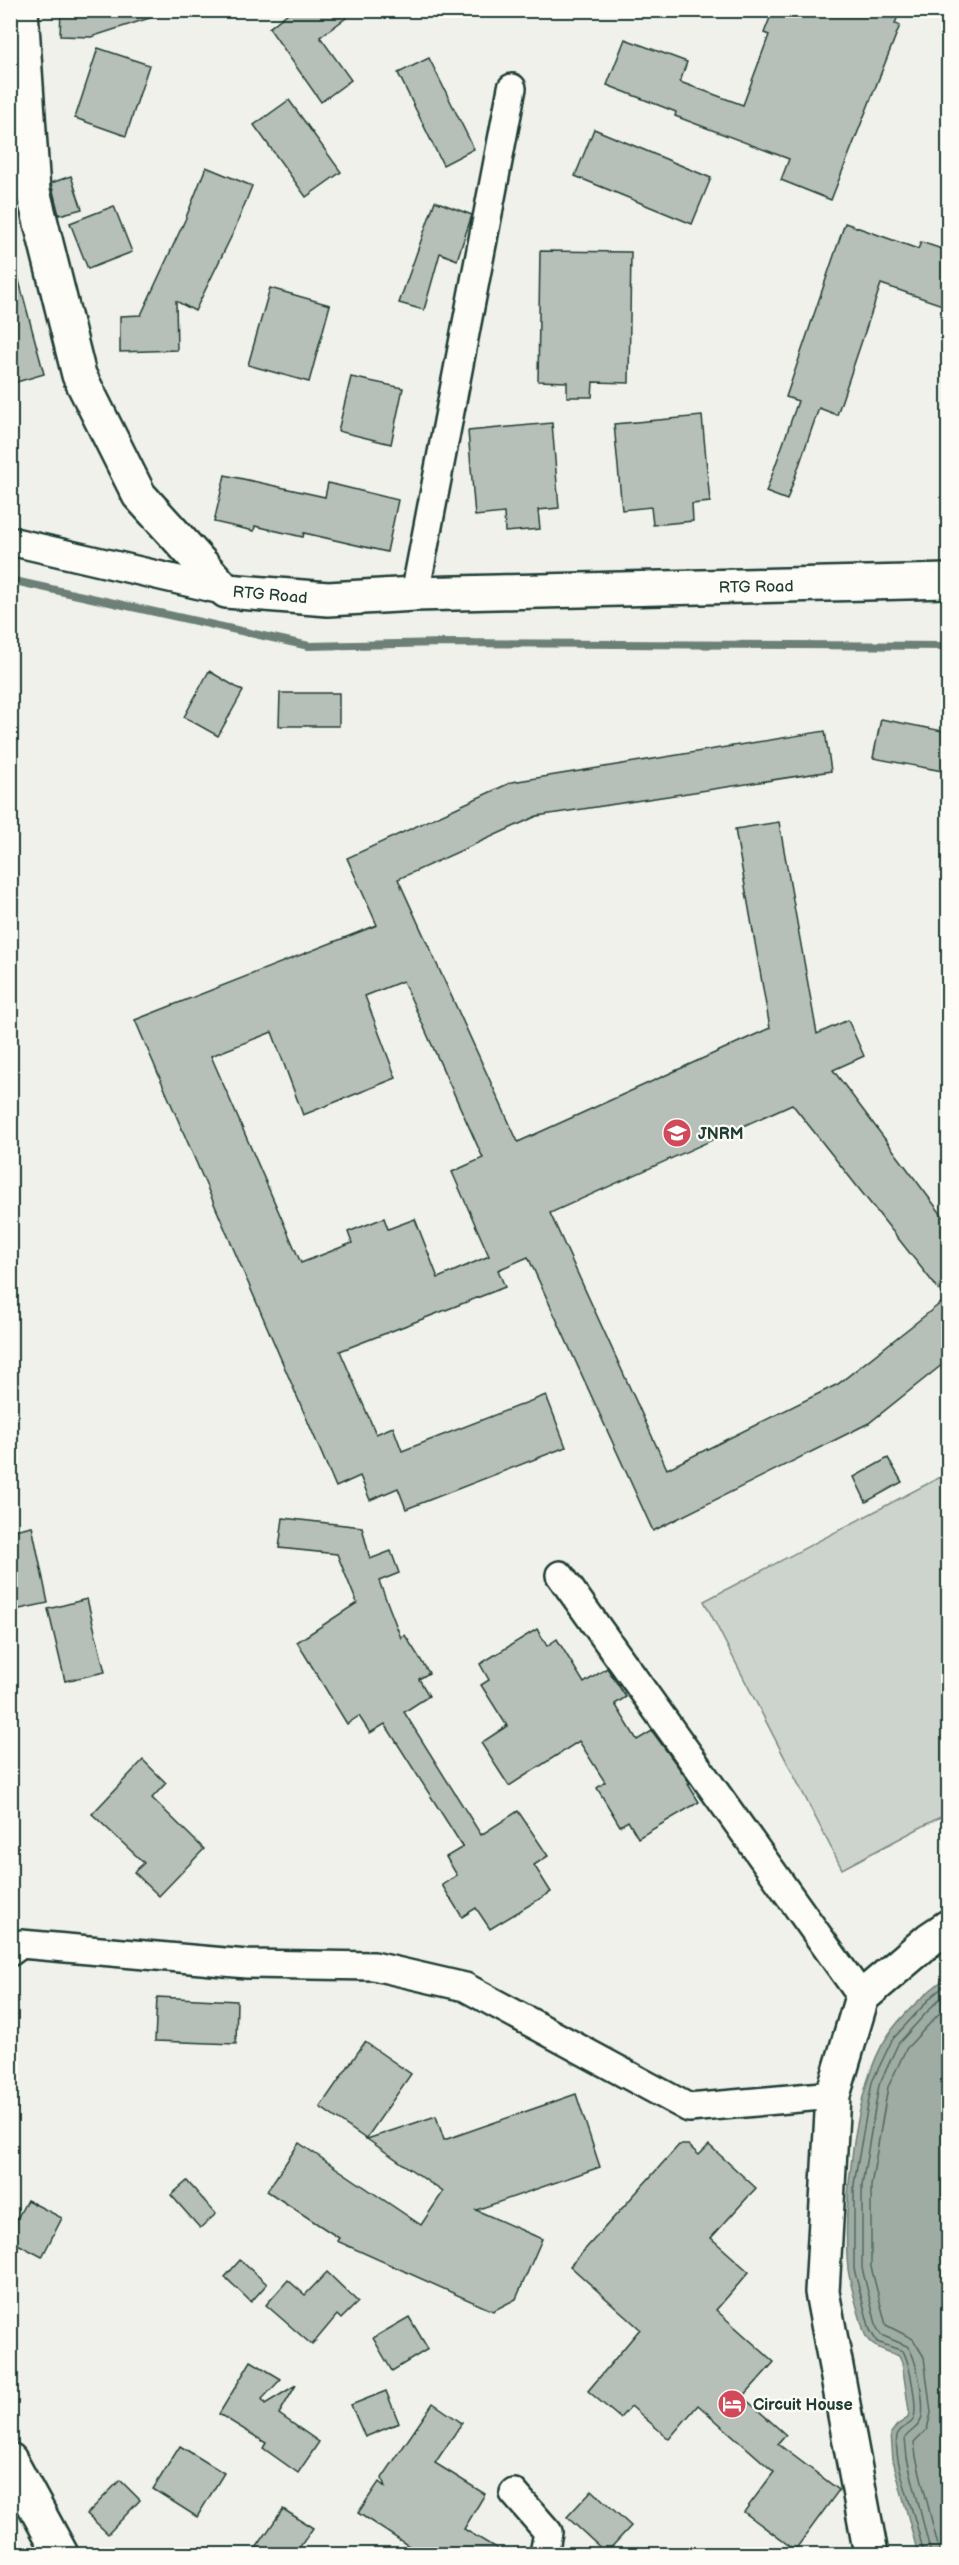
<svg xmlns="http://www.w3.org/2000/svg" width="959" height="2565" font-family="'Balsamiq Sans',sans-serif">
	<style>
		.green { fill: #cdd3cd; stroke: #768880; stroke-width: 1.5 }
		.water { fill: #9faca4; stroke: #6c8077; stroke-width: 1.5 }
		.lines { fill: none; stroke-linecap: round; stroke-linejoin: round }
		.shore { stroke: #526961; stroke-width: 1.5 }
		.stream { stroke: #6c8077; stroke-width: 8 }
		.building { fill: #b6bfb8; stroke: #1f3d34; stroke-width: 1.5; fill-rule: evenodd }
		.minor-casing { stroke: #1f3d34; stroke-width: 32 }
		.tertiary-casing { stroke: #1f3d34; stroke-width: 38 }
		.secondary-casing { stroke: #1f3d34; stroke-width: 38 }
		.minor { stroke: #fdfcf7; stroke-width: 27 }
		.tertiary { stroke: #fdfcf7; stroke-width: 33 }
		.secondary { stroke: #fdfcf7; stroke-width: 33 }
		.labels { text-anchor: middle; stroke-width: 4.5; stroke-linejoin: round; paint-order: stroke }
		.street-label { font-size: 16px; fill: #1f3d34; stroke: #fdfcf7 }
		.poi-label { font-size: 16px; font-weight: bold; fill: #1f3d34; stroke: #fdfcf7; text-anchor: start }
	</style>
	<rect width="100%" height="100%" fill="#f0f1eb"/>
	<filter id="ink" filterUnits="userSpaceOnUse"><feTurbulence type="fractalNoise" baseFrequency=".0167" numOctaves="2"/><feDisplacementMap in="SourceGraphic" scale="12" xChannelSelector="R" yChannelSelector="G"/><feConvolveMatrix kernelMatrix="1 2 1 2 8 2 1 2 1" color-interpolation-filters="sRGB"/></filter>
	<g filter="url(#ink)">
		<path class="green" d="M 948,1473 L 948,1813 L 842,1869 L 704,1601 Z"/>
		<path class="water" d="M 948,1976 L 948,2554 L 918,2554 L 893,2460 L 891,2433 L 897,2425 L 908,2418 L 909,2411 L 902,2363 L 899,2356 C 884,2349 870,2349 864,2332 C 859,2312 851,2290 848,2269 C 842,2210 854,2087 887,2037 C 901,2015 928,1991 948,1976 Z"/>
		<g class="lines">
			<g class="shore">
				<path d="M 923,2554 C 920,2523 892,2464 897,2436 C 899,2427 910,2426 913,2420 C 919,2409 909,2361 903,2351 L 877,2342 L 870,2330 L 854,2269 L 854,2184 L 872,2082 L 892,2040 L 932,1996 L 948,1983"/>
				<path d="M 931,2554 L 907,2458 L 905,2438 C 909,2431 918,2429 921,2420 C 926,2406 917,2357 907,2346 L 881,2335 L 877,2328 L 862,2268 L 862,2185 L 879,2085 L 898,2044 L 937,2001 L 948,1993"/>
				<path d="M 940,2554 L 916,2457 L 914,2442 L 927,2429 L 931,2413 L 924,2357 L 913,2339 L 886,2325 L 871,2267 L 871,2186 L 888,2087 L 906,2049 L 948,2004"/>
			</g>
			<path class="stream" d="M 10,580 L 309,646 L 443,643 L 948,646"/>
		</g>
		<g class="building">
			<path d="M 61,10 L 159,10 L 159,15 L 91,37 L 60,36 Z"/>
			<path d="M 292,10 L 357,10 L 320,37 L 351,80 L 321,102 L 269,28 Z"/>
			<path d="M 773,10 L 900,10 L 895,24 L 900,25 L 831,200 L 781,180 L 789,159 L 675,116 L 676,112 L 607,85 L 625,39 L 687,62 L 680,82 L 743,105 L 769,35 L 764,33 Z"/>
			<path d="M 98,48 L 149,65 L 126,136 L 75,118 Z"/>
			<path d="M 429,58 L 474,149 L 443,165 L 398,73 Z"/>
			<path d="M 289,100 L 341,172 L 306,197 L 254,125 Z"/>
			<path d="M 594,129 L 711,178 L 692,224 L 575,176 Z"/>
			<path d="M 206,167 L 252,186 L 234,231 L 195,311 L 176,301 L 177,350 L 120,352 L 120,316 L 141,315 L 185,220 Z"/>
			<path d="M 71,176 L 82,209 L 59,215 L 51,183 Z"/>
			<path d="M 435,201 L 472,215 L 457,260 L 440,253 L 424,310 L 399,303 Z"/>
			<path d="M 114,206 L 132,252 L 88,269 L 70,223 Z"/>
			<path d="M 845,223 L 918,249 L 921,242 L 948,251 L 948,307 L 881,284 L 837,415 L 819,408 L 787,500 L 766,492 L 798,401 L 786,397 Z"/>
			<path d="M 540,251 L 631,252 L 629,383 L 593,382 L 592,397 L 567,397 L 567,382 L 538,381 Z"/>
			<path d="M 18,277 L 44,374 L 10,384 L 10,278 Z"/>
			<path d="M 270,288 L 330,305 L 309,382 L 248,365 Z"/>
			<path d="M 351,377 L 403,388 L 391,444 L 338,431 Z"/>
			<path d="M 702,416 L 710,502 L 692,504 L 693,521 L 653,525 L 651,507 L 622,510 L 614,424 Z"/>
			<path d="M 552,423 L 559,508 L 538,510 L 540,529 L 505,532 L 504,513 L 475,516 L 468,431 Z"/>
			<path d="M 225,475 L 325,497 L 328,483 L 398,500 L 387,552 L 304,533 L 303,537 L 255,526 L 254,531 L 214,522 Z"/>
			<path d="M 209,671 L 243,691 L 218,736 L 184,717 Z"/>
			<path d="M 280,693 L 339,693 L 339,726 L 279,726 Z"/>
			<path d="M 881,719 L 948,732 L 948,772 L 873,758 Z"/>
			<path d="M 825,731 L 831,771 L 537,816 L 398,879 L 518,1142 L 770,1028 L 735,829 L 779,822 L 817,1034 L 848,1020 L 864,1056 L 833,1070 L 948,1223 L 948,1360 L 869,1423 L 653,1531 L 528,1257 L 498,1270 L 505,1287 L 340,1351 L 376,1434 L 393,1427 L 402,1451 L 546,1395 L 566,1447 L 406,1509 L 398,1488 L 370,1500 L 360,1476 L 336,1487 L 135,1020 L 377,925 L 347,858 L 512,782 ZM 403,981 L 483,1158 L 452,1172 L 489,1256 L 438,1278 L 415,1219 L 388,1229 L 384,1218 L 348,1232 L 352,1243 L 301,1263 L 211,1056 L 272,1032 L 303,1115 L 396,1078 L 365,996 ZM 792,1104 L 946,1299 L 838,1384 L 667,1469 L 550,1213 Z"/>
			<path d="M 888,1458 L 902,1482 L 866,1502 L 854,1477 Z"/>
			<path d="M 283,1518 L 362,1527 L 370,1559 L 391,1551 L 399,1573 L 379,1581 L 401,1638 L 405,1635 L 429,1673 L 419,1679 L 429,1696 L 404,1712 L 481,1835 L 518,1811 L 548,1856 L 534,1865 L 551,1892 L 490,1929 L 476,1908 L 462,1917 L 442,1885 L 457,1875 L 446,1857 L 463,1847 L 385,1724 L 370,1733 L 359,1716 L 347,1724 L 297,1642 L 357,1603 L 337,1554 L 279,1548 Z"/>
			<path d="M 32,1526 L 48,1603 L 10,1611 L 10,1531 Z"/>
			<path d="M 87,1599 L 105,1672 L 65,1681 L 48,1609 Z"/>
			<path d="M 537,1629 L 547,1646 L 557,1639 L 584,1683 L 607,1668 L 626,1697 L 615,1704 L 637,1740 L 652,1731 L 690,1783 L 688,1784 L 699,1802 L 638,1838 L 628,1821 L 620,1826 L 597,1788 L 605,1782 L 579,1741 L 509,1786 L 481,1743 L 507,1726 L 481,1685 L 489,1680 L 480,1664 Z"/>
			<path d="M 143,1760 L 166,1783 L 152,1798 L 204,1849 L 159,1896 L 134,1872 L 144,1863 L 92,1814 Z"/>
			<path d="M 157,1997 L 237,2001 L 236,2044 L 155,2041 Z"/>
			<path d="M 365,2042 L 411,2074 L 366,2139 L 320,2107 Z"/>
			<path d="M 576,2094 L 600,2167 L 476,2210 L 542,2239 L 516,2299 L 493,2311 L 337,2241 L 339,2238 L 267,2191 L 299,2143 L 421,2225 L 443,2192 L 367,2139 L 436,2116 L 444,2140 Z"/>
			<path d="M 679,2145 L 688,2145 L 699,2155 L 709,2145 L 756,2188 L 711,2238 L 749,2272 L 716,2310 L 774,2362 L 743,2397 L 786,2435 L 778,2444 L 839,2490 L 795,2550 L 744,2512 L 774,2472 L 698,2405 L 669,2439 L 631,2406 L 620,2418 L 588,2391 L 640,2329 L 570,2266 Z"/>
			<path d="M 187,2181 L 216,2214 L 200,2228 L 171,2195 Z"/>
			<path d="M 27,2200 L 62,2218 L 42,2257 L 10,2240 L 10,2232 Z"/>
			<path d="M 240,2260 L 267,2284 L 251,2302 L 225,2277 Z"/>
			<path d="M 327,2272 L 358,2302 L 341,2319 L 337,2315 L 312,2345 L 266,2305 L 288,2280 L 305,2295 Z"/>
			<path d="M 409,2317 L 428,2349 L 392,2371 L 373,2338 Z"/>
			<path d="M 251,2361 L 281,2379 L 262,2399 L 265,2404 L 296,2385 L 279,2414 L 319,2442 L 298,2473 L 263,2448 L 266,2443 L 219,2414 Z"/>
			<path d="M 386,2391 L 399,2423 L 365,2437 L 351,2405 Z"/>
			<path d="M 433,2403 L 462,2423 L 435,2463 L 485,2494 L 464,2529 L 506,2554 L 421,2554 L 358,2513 L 379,2482 L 385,2487 L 382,2478 Z"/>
			<path d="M 180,2446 L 224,2473 L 197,2517 L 153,2489 Z"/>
			<path d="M 120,2480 L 140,2500 L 108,2534 L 87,2514 Z"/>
			<path d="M 592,2490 L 631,2526 L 606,2553 L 567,2517 Z"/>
			<path d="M 283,2509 L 313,2528 L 295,2554 L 252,2554 Z"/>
		</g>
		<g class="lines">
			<g class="minor-casing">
				<g id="minor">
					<path d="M 10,541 L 226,591"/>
					<path d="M 415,594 L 512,88"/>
					<path d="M 560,1575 L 862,1997"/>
					<path d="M 10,1952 L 21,1944 L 247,1964 L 374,1966 L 465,1987 L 689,2108 L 833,2095"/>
					<path d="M 514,2493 L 548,2532 L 544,2554"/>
				</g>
			</g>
			<g class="tertiary-casing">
				<path id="tertiary" d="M 10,2460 L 61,2554"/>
			</g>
			<g class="secondary-casing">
				<g id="secondary">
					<path d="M 21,10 L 33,191 L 79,375 L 139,495 L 226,591 L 328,599 L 415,594 L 948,581"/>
					<path d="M 871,2554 L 822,2292 L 833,2095 L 862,1997 L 930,1939 L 948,1927"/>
				</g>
			</g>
			<use href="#minor" class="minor"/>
			<use href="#tertiary" class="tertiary"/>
			<use href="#secondary" class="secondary"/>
		</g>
	</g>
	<defs>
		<g id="university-disc" transform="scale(1.5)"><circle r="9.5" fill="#d1495b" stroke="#fdfcf7"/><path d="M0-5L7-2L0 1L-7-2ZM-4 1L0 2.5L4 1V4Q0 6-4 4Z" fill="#fff"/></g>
		<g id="hotel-disc" transform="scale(1.5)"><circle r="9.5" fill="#d1495b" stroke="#fdfcf7"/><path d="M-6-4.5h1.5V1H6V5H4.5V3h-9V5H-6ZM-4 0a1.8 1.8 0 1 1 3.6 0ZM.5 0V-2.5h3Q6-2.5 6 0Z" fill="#fff"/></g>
	</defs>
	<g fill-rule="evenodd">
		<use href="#university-disc" x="677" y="1133"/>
		<use href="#hotel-disc" x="732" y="2404"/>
	</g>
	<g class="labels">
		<g class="street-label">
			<text transform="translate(756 586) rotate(-1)" y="6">RTG Road</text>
			<text transform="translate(270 594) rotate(5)" y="6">RTG Road</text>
		</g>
		<g class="poi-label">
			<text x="698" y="1139">JNRM</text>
			<text x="753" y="2410">Circuit House</text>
		</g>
	</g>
	<rect width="959" height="2565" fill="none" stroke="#fdfcf7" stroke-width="36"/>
	<rect x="18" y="18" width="923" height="2529" fill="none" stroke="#1f3d34" stroke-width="2" filter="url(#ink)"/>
</svg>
